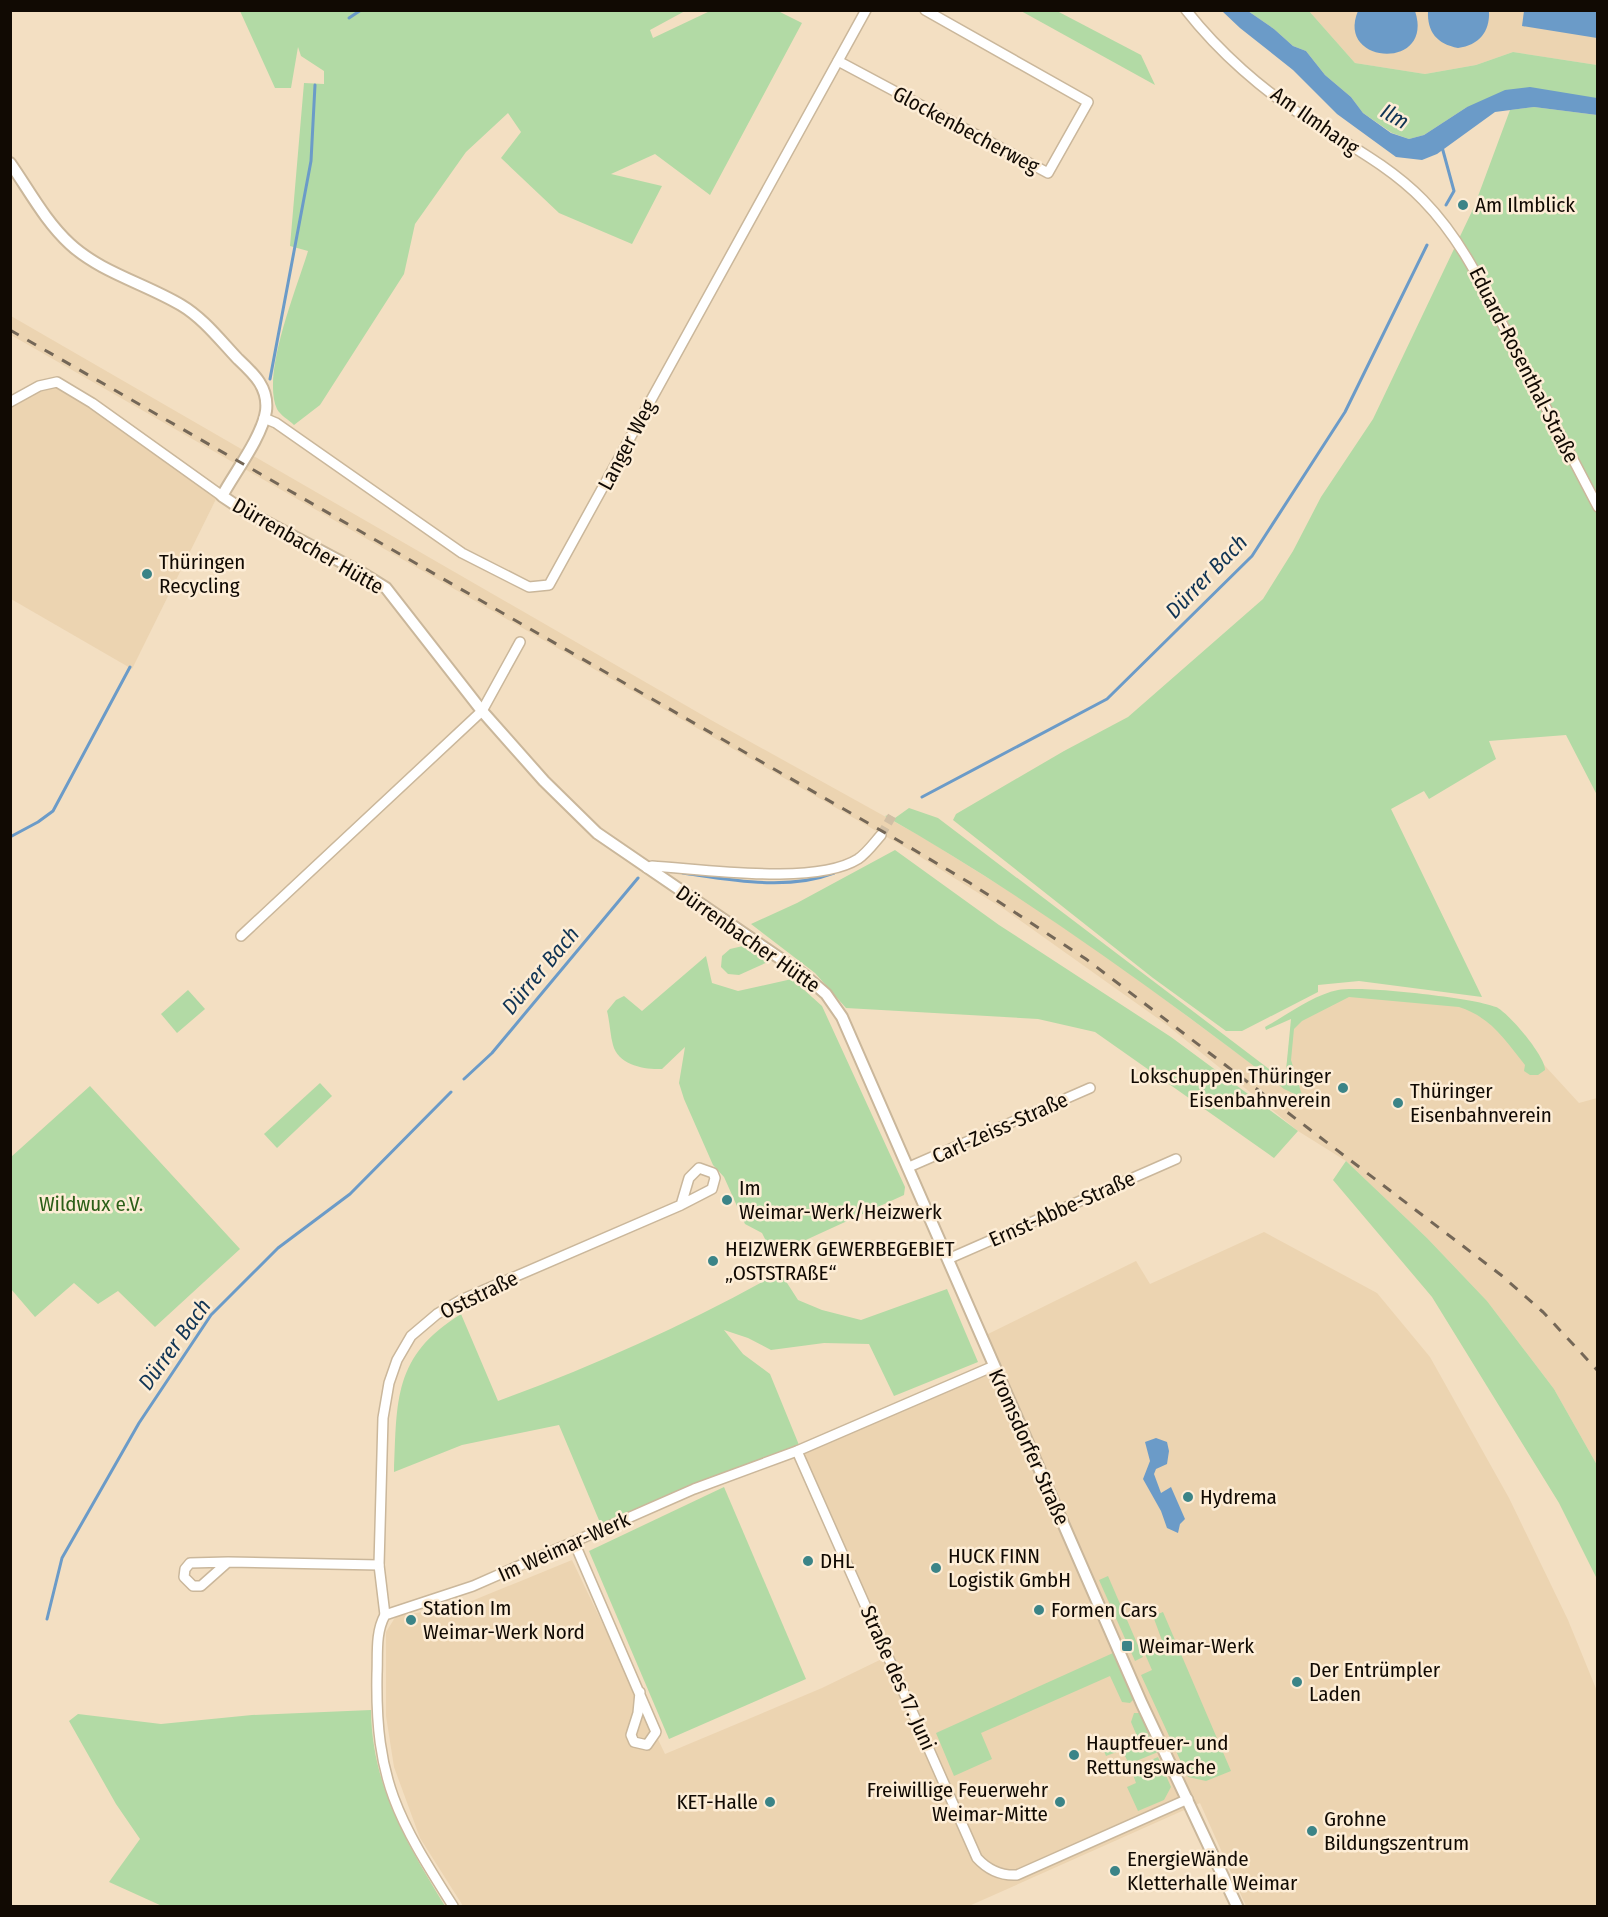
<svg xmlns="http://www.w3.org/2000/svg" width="1608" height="1917" font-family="'Fira Sans Condensed',sans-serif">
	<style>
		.built { fill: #ecd4b1 }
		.green { fill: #b2daa5 }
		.water { fill: #6b9bc8 }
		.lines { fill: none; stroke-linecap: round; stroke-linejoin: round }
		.stream { stroke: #6b9bc8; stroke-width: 3 }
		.minor-tunnel { stroke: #d1bfa5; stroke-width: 9; stroke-dasharray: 9 4.5; stroke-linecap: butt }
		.minor-casing { stroke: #cab79b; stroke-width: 12 }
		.tertiary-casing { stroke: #cab79b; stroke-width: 14 }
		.minor { stroke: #fff; stroke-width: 9 }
		.tertiary { stroke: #fff; stroke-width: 10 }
		.rail { stroke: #746757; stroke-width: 3; stroke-dasharray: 10 10; stroke-linecap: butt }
		.poi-dot { fill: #3b8487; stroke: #fdedd6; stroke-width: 2 }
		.labels { text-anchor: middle; stroke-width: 5; stroke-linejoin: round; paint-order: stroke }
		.street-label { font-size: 21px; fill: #110a03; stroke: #fdedd6 }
		.poi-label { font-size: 21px; fill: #110a03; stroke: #fdedd6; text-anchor: start }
		.park-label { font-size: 21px; fill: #2c5f18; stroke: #fdedd6 }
		.water-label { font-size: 22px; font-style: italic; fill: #103454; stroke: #fdedd6 }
	</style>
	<rect width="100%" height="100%" fill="#f3dfc2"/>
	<g class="built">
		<path d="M 1309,11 L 1597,11 L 1597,65 L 1513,52 L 1476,65 L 1425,74 L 1355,63 Z"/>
		<path d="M 11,316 L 711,720 L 922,837 L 1028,903 L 1121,967 L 1284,1088 L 1292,1018 L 1350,991 L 1491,1007 L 1579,1103 L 1597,1098 L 1597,1465 L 1554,1389 L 1487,1301 L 1427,1238 L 1346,1161 L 1298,1131 L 1167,1025 L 1004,909 L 906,848 L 11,335 Z"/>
		<path d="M 58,377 L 221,489 L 132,669 L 11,599 L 10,404 Z"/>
		<path d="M 1264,1232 L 1377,1293 L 1430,1357 L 1509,1498 L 1568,1620 L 1597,1691 L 1597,1906 L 1246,1906 L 1200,1803 L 969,1906 L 463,1906 L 420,1838 L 394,1767 L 386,1716 L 386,1632 L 396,1616 L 457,1607 L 572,1560 L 665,1754 L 822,1688 L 888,1656 L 797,1451 L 993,1366 L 988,1334 L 1136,1261 L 1150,1284 Z"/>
	</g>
	<g class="green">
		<path d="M 240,11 L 685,11 L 650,30 L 653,38 L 710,11 L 778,11 L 802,23 L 710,195 L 655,154 L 611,174 L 662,186 L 632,244 L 559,213 L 501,158 L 521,132 L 508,113 L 466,152 L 415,224 L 404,274 L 320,405 L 294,425 C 289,420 280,415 277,409 C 261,374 297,288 308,251 L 290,246 L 304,83 L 324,84 L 324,71 L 301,56 L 298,47 L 291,88 L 275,88 Z"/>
		<path d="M 1021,11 L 1057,11 L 1141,55 L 1155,85 Z"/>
		<path d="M 1248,11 L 1309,11 L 1355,63 L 1425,74 L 1476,65 L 1513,52 L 1597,65 L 1597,98 L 1467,107 L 1424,135 L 1409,139 L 1392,133 L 1363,113 L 1351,97 L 1325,75 L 1306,51 L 1293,46 L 1274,29 Z"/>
		<path d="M 1534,107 L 1597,115 L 1597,795 L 1566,735 L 1489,741 L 1496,759 L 1429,799 L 1424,791 L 1391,809 L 1482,997 L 1359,981 L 1318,985 L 1318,992 L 1242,1031 L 1226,1031 L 1153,978 L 953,820 L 956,814 L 1064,751 L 1128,717 L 1263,599 L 1293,551 L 1321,497 L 1373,419 L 1474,207 L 1510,110 Z"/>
		<path d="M 909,808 L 938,818 L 1285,1081 L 1291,1019 L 1266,1030 L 1265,1027 C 1287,1015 1313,995 1338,990 C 1360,985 1476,998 1496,1007 C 1508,1012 1546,1057 1545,1070 L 1538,1075 L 1530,1075 L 1524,1071 L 1525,1065 C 1504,1039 1492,1018 1459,1007 L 1349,997 L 1302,1021 L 1294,1029 L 1291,1060 L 1303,1098 L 1284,1089 C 1156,991 1026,896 885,816 L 889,815 L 895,818 Z"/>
		<path d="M 895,850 L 999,925 L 1171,1037 L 1298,1131 L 1274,1158 L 1095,1032 L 1038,1019 L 846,1008 L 815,973 L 751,924 L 797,903 Z"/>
		<path d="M 743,946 L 750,947 L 770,961 L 739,975 L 728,974 L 721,967 L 722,956 L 730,949 Z"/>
		<path d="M 706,956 L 712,983 L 738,991 L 792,979 L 822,1006 L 905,1187 L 904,1195 L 773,1255 L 762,1233 L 745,1224 L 724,1177 L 713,1165 L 684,1099 L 679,1083 L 685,1047 L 662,1069 C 645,1070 618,1065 613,1045 C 610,1034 610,1023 607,1011 L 616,1000 L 624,996 L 642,1011 Z"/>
		<path d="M 188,990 L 205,1009 L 177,1033 L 161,1014 Z"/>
		<path d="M 320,1083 L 332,1096 L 277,1148 L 264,1134 Z"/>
		<path d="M 90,1086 L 240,1249 L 155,1327 L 118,1291 L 98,1304 L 74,1283 L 35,1317 L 11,1289 L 11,1157 Z"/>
		<path d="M 1346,1161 L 1427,1238 L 1487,1301 L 1554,1389 L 1597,1465 L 1597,1579 L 1559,1503 L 1432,1297 L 1333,1180 Z"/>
		<path d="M 780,1272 L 798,1300 L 822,1310 L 861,1320 L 947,1289 L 978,1362 L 894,1396 L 869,1344 L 824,1343 L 771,1350 L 748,1338 L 724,1330 L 743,1354 L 770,1374 L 799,1445 L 601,1525 L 559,1425 L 462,1445 L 394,1472 C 397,1400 393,1356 461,1314 L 498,1401 C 594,1366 690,1323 780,1272 Z"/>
		<path d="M 724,1487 L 806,1679 L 669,1739 L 589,1551 Z"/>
		<path d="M 1108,1576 L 1143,1657 L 1135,1661 L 1099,1580 Z"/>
		<path d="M 1163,1612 L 1231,1771 L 1206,1781 L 1188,1777 L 1141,1675 L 1152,1670 L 1145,1654 L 1164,1646 L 1153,1616 Z"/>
		<path d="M 1113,1653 L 1134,1699 L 1130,1703 L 1122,1702 L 1110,1676 L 981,1733 L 992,1759 L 954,1776 L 936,1733 Z"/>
		<path d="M 371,1710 C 372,1787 407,1843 445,1906 L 162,1906 L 109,1882 L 140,1839 L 116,1804 L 69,1721 L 78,1714 L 161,1724 L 252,1715 Z"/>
		<path d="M 1134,1713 L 1140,1713 L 1158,1752 L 1129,1764 L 1122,1750 L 1106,1756 L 1104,1751 L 1137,1736 L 1131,1722 Z"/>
		<path d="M 1158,1757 L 1171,1787 L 1164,1800 L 1138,1811 L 1127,1787 L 1136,1783 L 1131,1769 Z"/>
	</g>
	<g class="water">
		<path d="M 1222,11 L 1248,11 L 1274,29 L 1293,46 L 1306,51 L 1325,75 L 1351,97 L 1363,113 L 1391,133 L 1409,139 L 1424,135 L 1467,107 L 1505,90 L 1530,87 L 1597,98 L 1597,115 L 1534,107 L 1495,112 L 1437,154 L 1422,160 L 1396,157 L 1337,114 L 1293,70 L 1240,28 Z"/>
		<path d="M 1358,11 L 1415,11 C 1435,71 1335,65 1358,11 Z"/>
		<path d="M 1428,11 L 1489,11 C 1490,32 1479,45 1458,48 C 1437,44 1427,32 1428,11 Z"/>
		<path d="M 1524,11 L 1597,11 L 1597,38 L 1522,26 Z"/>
		<path d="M 1156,1438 L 1167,1442 L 1169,1451 L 1167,1464 L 1156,1469 L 1154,1474 L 1161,1493 L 1171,1487 L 1185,1519 L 1180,1524 L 1178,1533 L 1167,1528 L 1161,1511 L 1143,1479 L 1150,1461 L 1145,1442 Z"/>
	</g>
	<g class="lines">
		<g class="stream">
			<path d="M 349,18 L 361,10"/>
			<path d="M 1442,147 L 1454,191 L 1446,205"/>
			<path d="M 270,379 L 311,161 L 315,85"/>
			<path d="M 922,797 L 1107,699 L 1252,556 L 1345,412 L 1427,245"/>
			<path d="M 10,837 L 38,822 L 53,811 L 130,667"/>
			<path d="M 683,873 C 732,880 787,891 834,873"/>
			<path d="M 464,1079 L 492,1053 L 638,878"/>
			<path d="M 47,1619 L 62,1558 L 139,1423 L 211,1315 L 278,1248 L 350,1194 L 451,1092"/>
		</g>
		<path class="minor-tunnel" d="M 881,835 L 892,816"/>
		<g class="minor-casing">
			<g id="minor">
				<path d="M 1186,10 C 1219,52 1263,91 1308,119 C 1347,144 1390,166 1423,200 C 1462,240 1484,288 1509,337 C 1539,394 1568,450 1598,507"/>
				<path d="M 838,61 L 1048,173 L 1088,102 L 925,10"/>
				<path d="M 10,402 L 39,386 L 57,382 L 92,403 L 222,496"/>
				<path d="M 264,418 L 276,423 L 462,553 L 529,587 L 549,585 L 866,10"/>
				<path d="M 647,868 L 652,866 C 703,869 815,886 858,859 C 867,853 874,843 881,835"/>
				<path d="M 241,936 L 482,711 L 520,642"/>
				<path d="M 909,1167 L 1090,1088"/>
				<path d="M 948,1259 L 1176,1159"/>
				<path d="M 797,1451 L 977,1858 C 988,1870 1000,1876 1017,1875 L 1188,1799"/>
				<path d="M 574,1542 L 656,1732 L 647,1745 L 634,1742 L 631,1735 L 638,1713 L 640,1692"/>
				<path d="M 228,1562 L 190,1563 L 185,1569 L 184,1577 L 193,1586 L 201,1586 L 228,1562 L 379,1565"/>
				<path d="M 385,1615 L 379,1565 L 383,1418 L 389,1383 L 397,1360 L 411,1336 L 437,1314 L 461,1300 L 681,1205 L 712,1189 L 715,1178 L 713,1173 L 699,1168 L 689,1178 L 681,1205"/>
				<path d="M 453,1906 C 398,1819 375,1781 377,1674 C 378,1655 375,1633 385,1615 L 473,1586 L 694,1489 L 797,1451 L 994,1366"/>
			</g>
		</g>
		<g class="tertiary-casing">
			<path id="tertiary" d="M 10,163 C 29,190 45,221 70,244 C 100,272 146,284 181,305 C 203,318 220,340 237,358 C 253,373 269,387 266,411 C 262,437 235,472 222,496 L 240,508 L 362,573 L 386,588 L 482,711 L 544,781 L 597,833 L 803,974 L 826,994 L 842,1017 L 1142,1704 L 1237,1906"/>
		</g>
		<use href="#minor" class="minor"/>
		<use href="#tertiary" class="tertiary"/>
		<path class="rail" d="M 10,330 L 894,838 L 970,883 L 1086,959 L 1501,1275 L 1543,1312 L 1598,1371"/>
	</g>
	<g class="poi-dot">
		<circle cx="1463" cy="205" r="6"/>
		<circle cx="147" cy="574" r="6"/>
		<circle cx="1343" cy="1088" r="6"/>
		<circle cx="1398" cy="1103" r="6"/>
		<circle cx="727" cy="1200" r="6"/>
		<circle cx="713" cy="1261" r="6"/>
		<circle cx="1188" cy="1497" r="6"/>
		<circle cx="808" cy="1561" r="6"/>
		<circle cx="936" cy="1568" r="6"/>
		<circle cx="1039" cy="1610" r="6"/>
		<circle cx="411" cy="1620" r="6"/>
		<rect x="1121" y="1640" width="12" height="12" rx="3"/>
		<circle cx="1297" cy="1682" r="6"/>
		<circle cx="1074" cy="1755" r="6"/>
		<circle cx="770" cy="1802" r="6"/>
		<circle cx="1060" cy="1802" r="6"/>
		<circle cx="1312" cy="1831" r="6"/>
		<circle cx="1115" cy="1871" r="6"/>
	</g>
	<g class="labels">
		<g class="street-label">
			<text transform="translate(1315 121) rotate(35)" y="7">Am Ilmhang</text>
			<text transform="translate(966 130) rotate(28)" y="7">Glockenbecherweg</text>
			<text transform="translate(1524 365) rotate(63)" y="7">Eduard-Rosenthal-Straße</text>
			<text transform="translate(627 445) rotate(-62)" y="7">Langer Weg</text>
			<text transform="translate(308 546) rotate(30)" y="7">Dürrenbacher Hütte</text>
			<text transform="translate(748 939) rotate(35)" y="7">Dürrenbacher Hütte</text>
			<text transform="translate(1000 1128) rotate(-24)" y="7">Carl-Zeiss-Straße</text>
			<text transform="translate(1062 1209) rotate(-24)" y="7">Ernst-Abbe-Straße</text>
			<text transform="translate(479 1295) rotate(-26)" y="7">Oststraße</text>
			<text transform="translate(1029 1447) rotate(66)" y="7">Kromsdorfer Straße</text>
			<text transform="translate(564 1547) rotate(-24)" y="7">Im Weimar-Werk</text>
			<text transform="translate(898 1678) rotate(66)" y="7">Straße des 17. Juni</text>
		</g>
		<g class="poi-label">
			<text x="1475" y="212">Am Ilmblick</text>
			<text x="159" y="569">Thüringen<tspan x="159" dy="24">Recycling</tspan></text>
			<text x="1331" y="1083" text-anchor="end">Lokschuppen Thüringer<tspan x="1331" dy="24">Eisenbahnverein</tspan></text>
			<text x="1410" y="1098">Thüringer<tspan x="1410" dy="24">Eisenbahnverein</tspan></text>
			<text x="739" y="1195">Im<tspan x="739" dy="24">Weimar-Werk/Heizwerk</tspan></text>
			<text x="725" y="1256">HEIZWERK GEWERBEGEBIET<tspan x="725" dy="24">„OSTSTRAßE“</tspan></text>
			<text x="1200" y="1504">Hydrema</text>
			<text x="948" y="1563">HUCK FINN<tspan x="948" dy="24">Logistik GmbH</tspan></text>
			<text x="820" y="1568">DHL</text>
			<text x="423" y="1615">Station Im<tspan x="423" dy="24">Weimar-Werk Nord</tspan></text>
			<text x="1051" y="1617">Formen Cars</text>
			<text x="1139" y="1653">Weimar-Werk</text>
			<text x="1309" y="1677">Der Entrümpler<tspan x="1309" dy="24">Laden</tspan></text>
			<text x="1086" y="1750">Hauptfeuer- und<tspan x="1086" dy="24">Rettungswache</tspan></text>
			<text x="1048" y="1797" text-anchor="end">Freiwillige Feuerwehr<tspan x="1048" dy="24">Weimar-Mitte</tspan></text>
			<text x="758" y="1809" text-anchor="end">KET-Halle</text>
			<text x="1324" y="1826">Grohne<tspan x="1324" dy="24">Bildungszentrum</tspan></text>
			<text x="1127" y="1866">EnergieWände<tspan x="1127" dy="24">Kletterhalle Weimar</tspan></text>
		</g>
		<g class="park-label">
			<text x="91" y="1211">Wildwux e.V.</text>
		</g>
		<g class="water-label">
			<text transform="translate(1395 116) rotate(30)" y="8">Ilm</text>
			<text transform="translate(1206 576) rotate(-46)" y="8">Dürrer Bach</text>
			<text transform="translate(540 970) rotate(-50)" y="8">Dürrer Bach</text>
			<text transform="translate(174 1344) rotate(-54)" y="8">Dürrer Bach</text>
		</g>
	</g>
	<rect width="1608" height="1917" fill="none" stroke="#110a03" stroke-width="24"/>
</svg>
